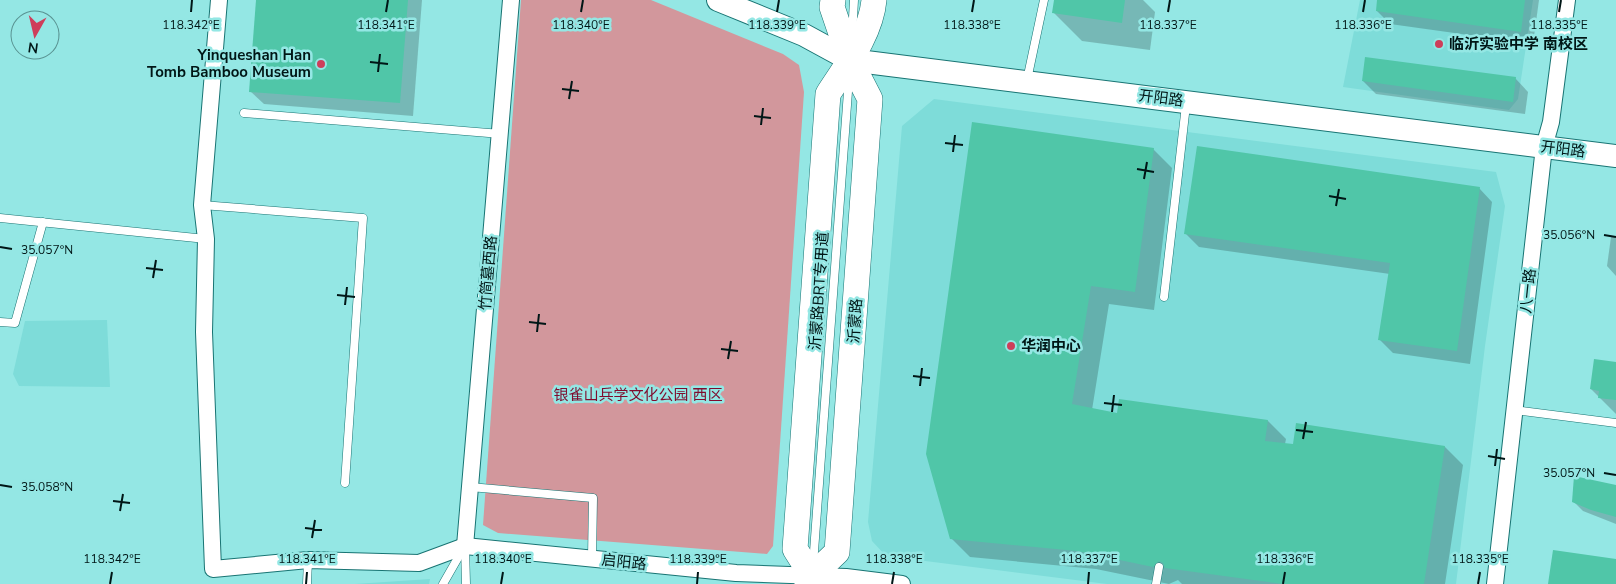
<svg xmlns="http://www.w3.org/2000/svg" width="1616" height="584" font-family="'Nunito Sans','Noto Sans SC',sans-serif">
	<style>
		.built { fill: #7edcd9 }
		.green { fill: #d2979c }
		.shadow { fill: #0003 }
		.building { fill: #50c6a8 }
		.lines { fill: none; stroke-linecap: round; stroke-linejoin: round }
		.lane-casing { stroke: #187473; stroke-width: 9 }
		.street-casing { stroke: #187473; stroke-width: 18 }
		.secondary-casing { stroke: #187473; stroke-width: 24 }
		.primary-casing { stroke: #187473; stroke-width: 26 }
		.lane { stroke: #fff; stroke-width: 8 }
		.street { stroke: #fff; stroke-width: 16 }
		.secondary { stroke: #fff; stroke-width: 22 }
		.primary { stroke: #fff; stroke-width: 25 }
		.ticks { fill: none; stroke: #001616; stroke-width: 2 }
		.poi-dot { fill: #ce3e5a; stroke: #94e7e4; stroke-width: 2 }
		.labels { text-anchor: middle; stroke-width: 5; stroke-linejoin: round; paint-order: stroke }
		.poi-label { font-size: 15px; font-weight: bold; fill: #001616; stroke: #94e7e4; text-anchor: start }
		.street-label { font-size: 15px; fill: #001616; stroke: #94e7e4 }
		.park-label { font-size: 15px; fill: #7f0b2c; stroke: #94e7e4 }
		.ticks-label { font-size: 12px; text-anchor: middle; fill: #001616; stroke: #94e7e4; stroke-width: 5; stroke-linejoin: round; paint-order: stroke }
	</style>
	<rect width="100%" height="100%" fill="#94e7e4"/>
	<g class="built">
		<path d="M 1360,0 L 1533,0 L 1518,99 L 1509,110 L 1343,87 Z"/>
		<path d="M 934,99 L 1496,172 L 1505,206 L 1485,346 L 1456,584 L 1107,584 L 886,556 L 872,541 L 868,522 L 902,126 Z"/>
		<path d="M 107,320 L 110,387 L 19,386 L 13,374 L 25,321 Z"/>
		<path d="M 430,579 L 429,584 L 355,584 Z"/>
	</g>
	<path class="green" d="M 521,0 L 651,0 L 783,54 L 799,65 L 804,92 L 773,546 L 767,554 L 498,533 L 483,525 Z"/>
	<g class="shadow">
		<path d="M 257,0 L 422,0 L 413,116 L 264,104 L 250,91 Z"/>
		<path d="M 1056,0 L 1143,0 L 1155,12 L 1150,50 L 1082,41 L 1054,13 Z"/>
		<path d="M 1379,0 L 1539,0 L 1533,44 L 1390,24 L 1377,11 Z"/>
		<path d="M 1515,78 L 1528,92 L 1525,114 L 1376,94 L 1363,81 Z"/>
		<path d="M 1153,149 L 1172,168 L 1154,310 L 1109,304 L 1092,410 L 1118,414 L 1268,421 L 1286,439 L 1285,444 L 1294,445 L 1445,447 L 1463,465 L 1445,584 L 1182,584 L 1178,580 L 1169,584 L 1096,569 L 970,557 L 951,538 Z"/>
		<path d="M 1479,188 L 1492,202 L 1470,364 L 1393,353 L 1380,340 L 1390,274 L 1199,247 L 1186,234 Z"/>
		<path d="M 1611,237 L 1616,237 L 1616,276 L 1607,266 Z"/>
		<path d="M 1616,363 L 1616,414 L 1591,389 Z"/>
		<path d="M 1616,486 L 1616,524 L 1583,511 L 1573,501 Z"/>
	</g>
	<g class="building">
		<path d="M 256,0 L 408,0 L 400,103 L 249,92 Z"/>
		<path d="M 1054,0 L 1125,0 L 1122,23 L 1052,13 Z"/>
		<path d="M 1377,0 L 1525,0 L 1521,32 L 1376,11 Z"/>
		<path d="M 1365,57 L 1516,77 L 1513,102 L 1362,81 Z"/>
		<path d="M 972,122 L 1154,148 L 1135,292 L 1091,286 L 1072,404 L 1117,413 L 1119,399 L 1268,420 L 1265,441 L 1293,444 L 1296,423 L 1445,446 L 1424,584 L 1283,584 L 1165,568 L 1163,563 L 1159,561 L 1153,567 L 1077,551 L 950,539 L 926,454 Z"/>
		<path d="M 1197,146 L 1480,187 L 1457,351 L 1378,340 L 1390,263 L 1184,234 Z"/>
		<path d="M 1594,359 L 1616,362 L 1616,400 L 1598,398 L 1599,391 L 1590,389 Z"/>
		<path d="M 1574,476 L 1616,485 L 1616,517 L 1591,510 L 1572,502 Z"/>
		<path d="M 1553,550 L 1616,559 L 1616,584 L 1548,584 Z"/>
	</g>
	<g class="lines">
		<g class="lane-casing">
			<g id="lane">
				<path d="M 852,36 L 854,0"/>
				<path d="M 1027,80 L 1044,0"/>
				<path d="M 244,113 L 501,134"/>
				<path d="M 202,205 L 363,218 L 345,483"/>
				<path d="M 0,218 L 206,239"/>
				<path d="M 1164,297 L 1186,105"/>
				<path d="M 0,322 L 15,323 L 43,222"/>
				<path d="M 1514,410 L 1616,423"/>
				<path d="M 470,487 L 593,498 L 592,558"/>
				<path d="M 465,546 L 466,584"/>
				<path d="M 813,565 L 849,78"/>
				<path d="M 307,584 L 308,560"/>
				<path d="M 443,584 L 463,549"/>
				<path d="M 1156,584 L 1159,567"/>
			</g>
		</g>
		<g class="street-casing">
			<g id="street">
				<path d="M 219,0 L 202,205 L 206,239 L 204,332 L 213,569 L 308,560 L 419,563 L 465,546 L 736,573 L 846,577 L 902,584"/>
				<path d="M 465,546 L 511,0"/>
				<path d="M 1495,584 L 1544,147 L 1551,122 L 1567,0"/>
			</g>
		</g>
		<g class="secondary-casing">
			<path id="secondary" d="M 718,0 L 804,35 L 850,60 L 1616,156"/>
		</g>
		<g class="primary-casing">
			<g id="primary">
				<path d="M 807,584 L 812,576 L 837,552 L 870,99 L 850,60 L 832,7 L 833,0"/>
				<path d="M 813,584 L 812,576 L 795,549 L 828,94 C 846,66 871,34 874,0"/>
			</g>
		</g>
		<use href="#lane" class="lane"/>
		<use href="#street" class="street"/>
		<use href="#secondary" class="secondary"/>
		<use href="#primary" class="primary"/>
	</g>
	<path class="ticks" d="M 191,12 L 192,0M 386,12 L 388,0M 581,12 L 583,0M 777,12 L 779,0M 972,12 L 974,0M 1168,12 L 1170,0M 1363,12 L 1365,0M 1559,12 L 1561,0M 370,62 L 388,64M 378,72 L 380,54M 562,89 L 579,91M 569,99 L 572,81M 754,116 L 771,118M 761,125 L 763,108M 945,143 L 963,145M 953,152 L 955,135M 1137,169 L 1154,172M 1144,179 L 1147,162M 1329,196 L 1346,199M 1336,206 L 1339,189M 1604,235 L 1616,237M 0,247 L 12,249M 146,268 L 163,270M 153,278 L 156,260M 337,295 L 355,297M 345,305 L 347,287M 529,322 L 546,324M 537,332 L 539,314M 721,349 L 738,351M 728,359 L 731,341M 913,376 L 930,378M 920,386 L 922,368M 1104,403 L 1122,405M 1112,412 L 1114,395M 1296,430 L 1313,432M 1303,439 L 1306,422M 1488,456 L 1505,459M 1495,466 L 1497,449M 1604,473 L 1616,475M 0,485 L 12,487M 113,501 L 130,503M 120,511 L 123,494M 305,528 L 322,530M 312,538 L 315,520M 110,584 L 112,572M 306,584 L 307,572M 501,584 L 503,572M 697,584 L 698,572M 892,584 L 894,572M 1088,584 L 1089,572M 1283,584 L 1285,572M 1478,584 L 1480,572"/>
	<g class="poi-dot">
		<circle cx="1439" cy="44" r="5"/>
		<circle cx="321" cy="64" r="5"/>
		<circle cx="1011" cy="346" r="5"/>
	</g>
	<g class="labels">
		<g class="poi-label">
			<text x="1449" y="49">临沂实验中学 南校区</text>
			<text x="311" y="60" text-anchor="end">Yinqueshan Han<tspan x="311" dy="17">Tomb Bamboo Museum</tspan></text>
			<text x="1021" y="351">华润中心</text>
		</g>
		<g class="street-label">
			<text transform="translate(1161 98) rotate(7)" y="5">开阳路</text>
			<text transform="translate(1563 149) rotate(7)" y="5">开阳路</text>
			<text transform="translate(488 273) rotate(-85)" y="5">竹简墓西路</text>
			<text transform="translate(819 291) rotate(-86)" y="5">沂蒙路BRT专用道</text>
			<text transform="translate(1528 291) rotate(-84)" y="5">八一路</text>
			<text transform="translate(855 321) rotate(-86)" y="5">沂蒙路</text>
			<text transform="translate(624 562) rotate(6)" y="5">启阳路</text>
		</g>
		<g class="park-label">
			<text x="638" y="400">银雀山兵学文化公园 西区</text>
		</g>
	</g>
	<g class="ticks-label">
		<text x="191" y="29">118.342°E</text>
		<text x="386" y="29">118.341°E</text>
		<text x="581" y="29">118.340°E</text>
		<text x="777" y="29">118.339°E</text>
		<text x="972" y="29">118.338°E</text>
		<text x="1168" y="29">118.337°E</text>
		<text x="1363" y="29">118.336°E</text>
		<text x="1559" y="29">118.335°E</text>
		<text x="1569" y="239">35.056°N</text>
		<text x="47" y="254">35.057°N</text>
		<text x="1569" y="477">35.057°N</text>
		<text x="47" y="491">35.058°N</text>
		<text x="112" y="563">118.342°E</text>
		<text x="307" y="563">118.341°E</text>
		<text x="503" y="563">118.340°E</text>
		<text x="698" y="563">118.339°E</text>
		<text x="894" y="563">118.338°E</text>
		<text x="1089" y="563">118.337°E</text>
		<text x="1285" y="563">118.336°E</text>
		<text x="1480" y="563">118.335°E</text>
	</g>
	<g transform="translate(35 35) rotate(188)"><circle r="24" fill="#94e7e4" stroke="#599392"/>
	<path d="M0-4L9 19L0 12L-9 19Z" fill="#ce3e5a"/>
	<text y="-8" font-size="14" font-weight="bold" text-anchor="middle" fill="#001616">N</text>
	</g>
</svg>
